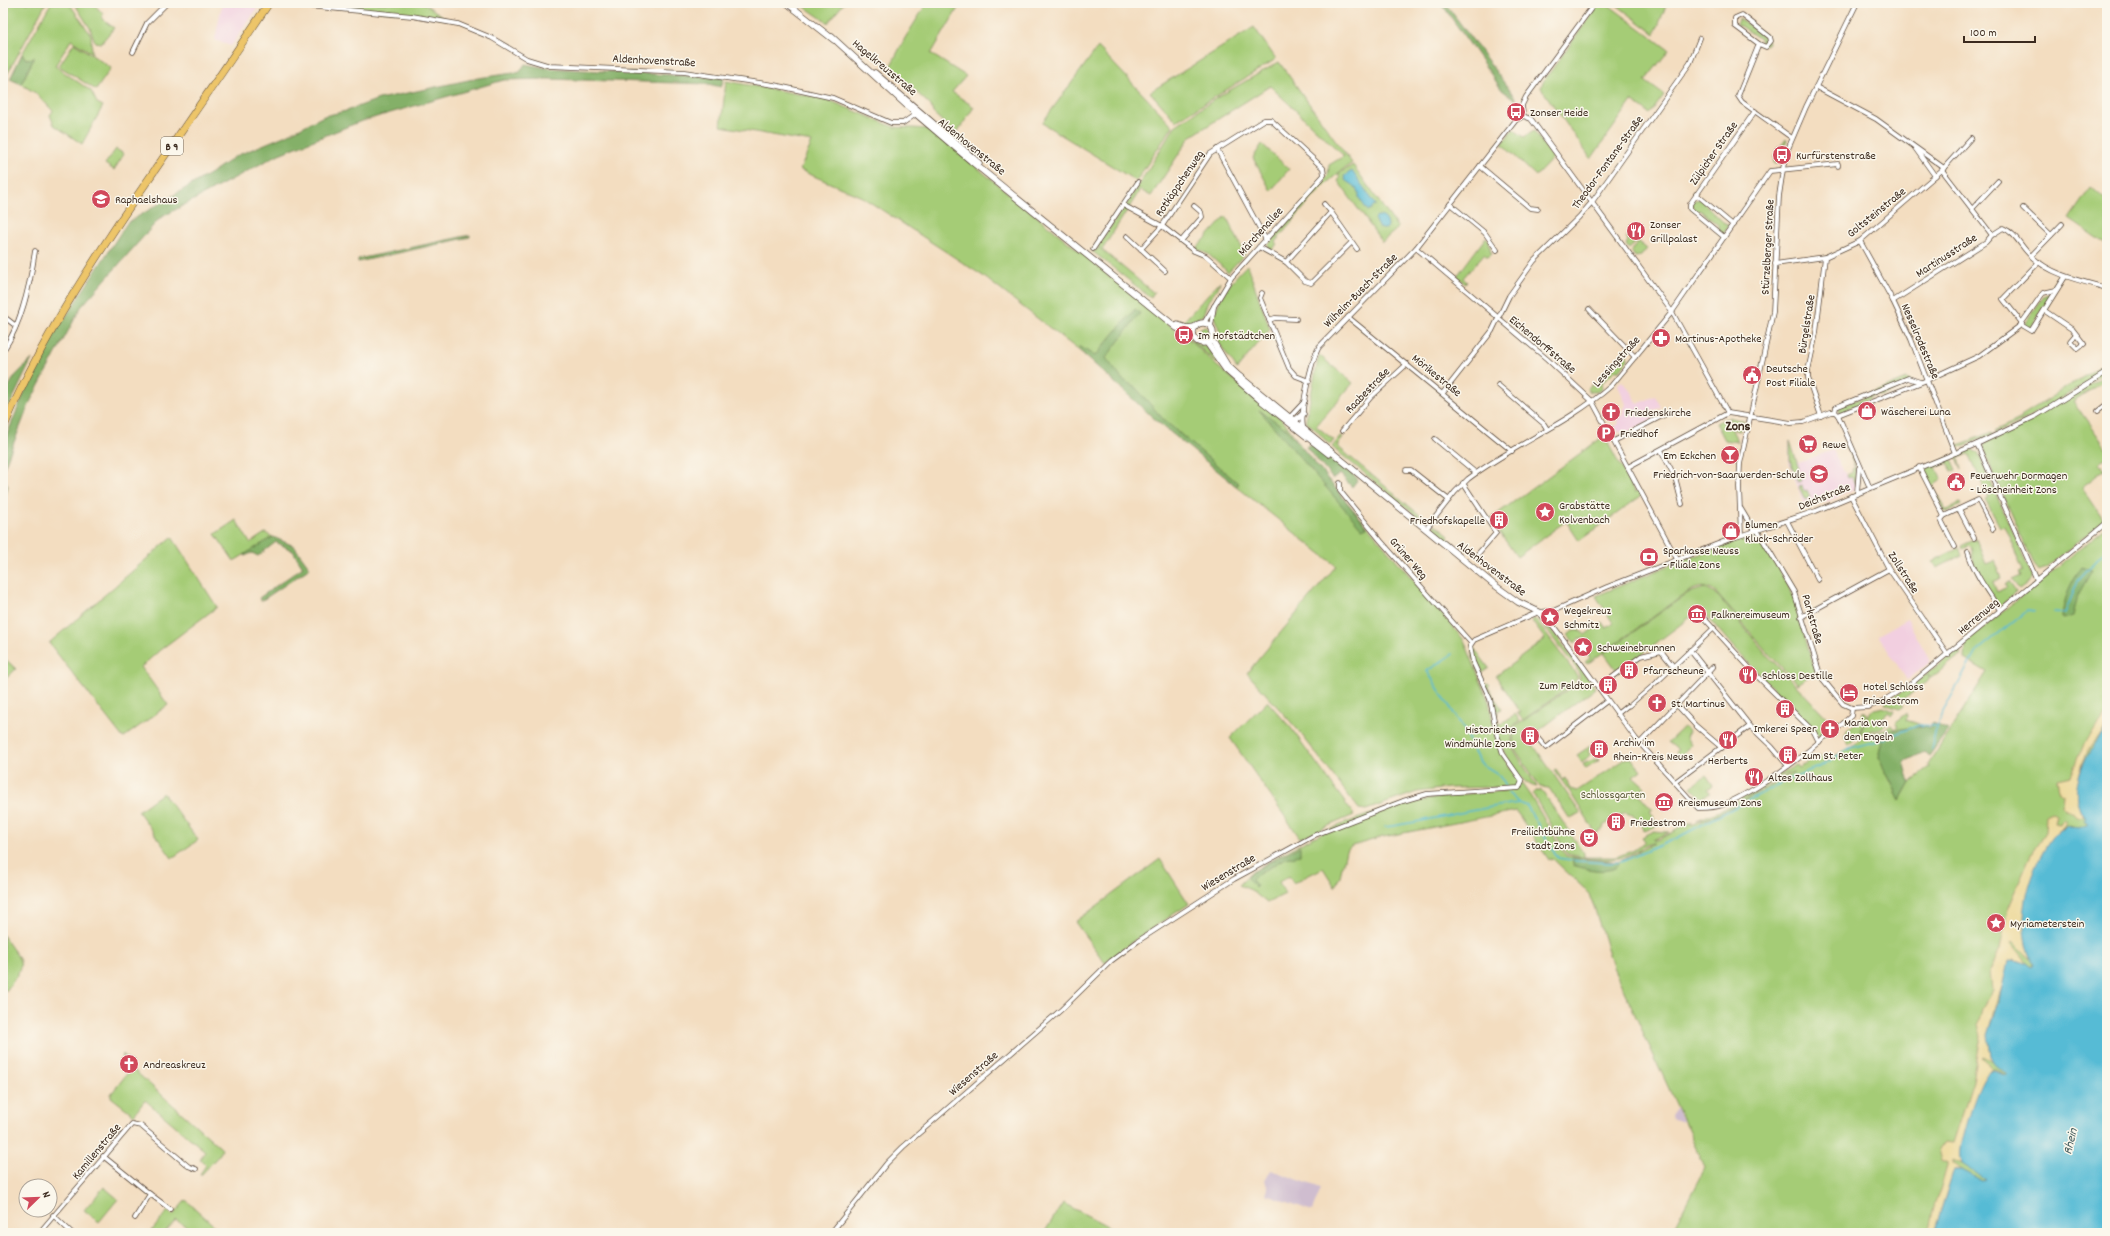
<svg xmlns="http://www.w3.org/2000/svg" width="2110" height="1236" font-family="Dekko,sans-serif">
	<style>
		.built { fill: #f2cfe0 }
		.industrial { fill: #cfbdcf }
		.green { fill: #a5cc76; stroke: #707b4a }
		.forest { fill: #84b067; stroke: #606d42 }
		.sand { fill: #eeda9e; stroke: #94825e }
		.water { fill: #57bbd5; stroke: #49727a }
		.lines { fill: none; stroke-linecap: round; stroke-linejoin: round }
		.stream { stroke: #57bbd5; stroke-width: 1.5 }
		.pedestrian-casing { stroke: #574536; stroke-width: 4.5 }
		.minor-casing { stroke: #574536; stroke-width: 5.5 }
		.tertiary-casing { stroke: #574536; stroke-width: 7 }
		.primary-casing { stroke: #574536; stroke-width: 8 }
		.pedestrian { stroke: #fff; stroke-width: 3 }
		.minor { stroke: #fff; stroke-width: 4 }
		.tertiary { stroke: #fff; stroke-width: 5.5 }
		.primary { stroke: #edc569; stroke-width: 7 }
		.labels { text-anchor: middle; stroke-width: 3; stroke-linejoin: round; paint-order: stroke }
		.shield { fill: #fbf7ec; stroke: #75685c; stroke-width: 1 }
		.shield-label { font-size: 11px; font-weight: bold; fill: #3b2a1e }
		.street-label { font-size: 12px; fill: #3b2a1e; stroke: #fbf7ec }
		.poi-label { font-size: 12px; fill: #3b2a1e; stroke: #fbf7ec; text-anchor: start }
		.park-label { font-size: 12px; fill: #5b5b38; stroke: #fbf7ec }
		.water-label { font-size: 13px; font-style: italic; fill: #455d5e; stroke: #fbf7ec }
		.quarter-label { font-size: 14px; font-weight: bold; fill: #3b2a1e; stroke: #fbf7ec }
	</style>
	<rect width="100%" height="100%" fill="#fbf7ec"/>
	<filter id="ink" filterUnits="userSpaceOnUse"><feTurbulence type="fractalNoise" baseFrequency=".025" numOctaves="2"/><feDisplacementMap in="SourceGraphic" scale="8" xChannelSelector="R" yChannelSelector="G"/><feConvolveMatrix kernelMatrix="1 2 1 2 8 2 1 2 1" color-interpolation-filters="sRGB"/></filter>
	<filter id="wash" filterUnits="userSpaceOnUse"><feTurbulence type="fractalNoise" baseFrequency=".012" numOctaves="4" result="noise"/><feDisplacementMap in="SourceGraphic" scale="16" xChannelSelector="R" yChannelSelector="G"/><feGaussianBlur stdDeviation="0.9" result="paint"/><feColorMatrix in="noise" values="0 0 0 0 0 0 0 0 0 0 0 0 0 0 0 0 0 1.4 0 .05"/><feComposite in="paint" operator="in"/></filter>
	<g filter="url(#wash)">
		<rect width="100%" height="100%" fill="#f3ddc0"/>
		<g class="built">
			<path d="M 222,4 L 253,6 L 257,9 L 231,46 L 215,40 Z"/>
			<path d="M 1621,381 L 1630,389 L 1638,404 L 1655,396 L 1661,407 L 1651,412 L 1655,418 L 1626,433 L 1618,432 L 1614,426 L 1619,424 L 1617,420 L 1622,415 L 1626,404 L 1618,385 Z"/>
			<path d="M 1789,441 L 1791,441 L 1791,448 L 1798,463 L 1833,450 L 1843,472 L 1845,471 L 1848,478 L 1852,476 L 1855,486 L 1854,490 L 1824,503 L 1823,501 L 1805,508 L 1789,462 Z"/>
			<path d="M 1907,619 L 1931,662 L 1907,680 L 1878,635 Z"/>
		</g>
		<g class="industrial">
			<path d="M 1677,1107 L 1683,1122 L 1672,1118 L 1671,1115 Z"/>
			<path d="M 1271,1170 L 1321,1188 L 1312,1211 L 1266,1194 L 1268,1189 L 1265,1181 Z"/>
		</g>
		<g class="green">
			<path d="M 3,3 L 46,3 L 3,82 Z"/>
			<path d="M 51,3 L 69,3 L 91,35 L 92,53 L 71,40 L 55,66 L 91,91 L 97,103 L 103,106 L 82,144 L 54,125 L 50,115 L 53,111 L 37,94 L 21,84 L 34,58 L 26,59 L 22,54 Z"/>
			<path d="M 74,3 L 93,3 L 103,14 L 102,19 L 114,28 L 101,43 L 95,42 L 90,28 Z"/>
			<path d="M 327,3 L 423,3 L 447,19 L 395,12 L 324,7 Z"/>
			<path d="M 799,3 L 844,3 L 828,23 Z"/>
			<path d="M 927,3 L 961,3 L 931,54 L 966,76 L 952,92 L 974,107 L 956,134 L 933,113 L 931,106 L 890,67 L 905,38 Z"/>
			<path d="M 1600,3 L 1606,3 L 1669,50 L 1645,81 L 1664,95 L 1650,114 L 1632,101 L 1591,159 L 1541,88 L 1543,82 Z"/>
			<path d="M 1614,3 L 1667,3 L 1655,34 Z"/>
			<path d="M 1739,18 L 1764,37 L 1766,36 L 1768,43 L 1765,45 L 1761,44 L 1760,39 L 1741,26 L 1738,26 L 1736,24 Z"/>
			<path d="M 1254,27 L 1276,59 L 1176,121 L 1150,92 Z"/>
			<path d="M 74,43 L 111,68 L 96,90 L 59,66 Z"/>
			<path d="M 1098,47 L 1173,126 L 1136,181 L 1042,123 Z"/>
			<path d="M 1279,62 L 1352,163 C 1321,183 1299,215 1275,242 L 1277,244 L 1271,251 L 1268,245 L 1328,175 L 1329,165 L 1344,156 L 1270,86 L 1190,137 L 1151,196 L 1140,190 L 1102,250 L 1101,249 L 1154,293 L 1151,298 L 1092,251 L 1100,248 L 1097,246 L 1128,202 L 1175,126 L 1218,97 Z"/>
			<path d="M 726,81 L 826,99 L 894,127 L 930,129 L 1183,336 L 1188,338 L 1217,366 L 1284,421 L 1304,451 L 1464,640 L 1489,702 L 1496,738 L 1502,756 L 1531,797 L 1566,856 L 1617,862 L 1629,857 L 1654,843 C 1644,844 1638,851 1629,855 C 1609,863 1587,858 1567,854 L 1533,794 L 1536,791 L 1541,790 L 1584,853 L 1584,857 L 1616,857 L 1634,850 L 1645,841 L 1642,837 L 1654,831 L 1669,832 L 1653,840 L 1657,840 L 1692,822 L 1691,825 L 1716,816 L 1794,772 C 1769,777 1725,820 1697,820 L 1722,810 L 1794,766 L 1797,765 L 1799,768 L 1819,756 L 1825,761 L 1852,747 L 1864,735 L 1886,729 L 1891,725 L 1894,729 L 1898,726 L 1895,722 L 1905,714 L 1907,715 L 1906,720 L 1925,726 L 1885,731 L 1879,758 L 1900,800 L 1910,782 L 1929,768 L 1928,765 L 1987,672 L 1965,659 L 1966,642 L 2104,529 L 2107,531 L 2107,729 L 2087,817 L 2087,825 L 2079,828 L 2066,824 L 2050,840 L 2037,866 L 2034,963 L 2032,966 L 2027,962 L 2022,963 L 2004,1068 L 2009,1074 L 2007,1075 L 1995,1067 L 1991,1068 L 1982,1177 L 1985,1179 L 1981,1180 L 1962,1170 L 1954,1170 L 1934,1233 L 1671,1233 L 1705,1167 L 1613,967 L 1590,894 L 1552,858 L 1549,860 L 1516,811 L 1383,837 L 1352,846 L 1346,851 L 1340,876 L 1335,887 L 1323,868 L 1293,883 L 1289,876 L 1279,882 L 1285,894 L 1267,903 L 1251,890 L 1239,885 C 1253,870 1271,860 1289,850 C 1358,811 1427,795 1505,791 L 1503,787 L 1448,788 L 1417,792 L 1366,810 L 1359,809 L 1298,730 L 1247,673 L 1336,566 L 1335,565 L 1236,486 L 1127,388 L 983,276 L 862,197 L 800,170 L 812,142 L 721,126 Z"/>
			<path d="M 1513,129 L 1524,137 L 1534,131 L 1553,158 L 1536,176 L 1502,144 Z"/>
			<path d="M 1786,138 L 1787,140 L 1778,158 L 1781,160 L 1780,163 L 1774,164 L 1774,156 Z"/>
			<path d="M 1262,144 L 1289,169 L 1271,191 L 1253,158 Z"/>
			<path d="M 116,149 L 124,154 L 114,170 L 105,164 Z"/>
			<path d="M 1353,165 L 1398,228 L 1382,242 L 1338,181 L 1340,178 L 1338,174 Z"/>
			<path d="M 2091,187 L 2107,201 L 2107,245 L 2069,219 Z"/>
			<path d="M 1700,199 L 1723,222 L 1728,224 L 1729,226 L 1723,234 L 1719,231 L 1719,226 L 1701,211 L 1694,210 L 1692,203 L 1695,200 Z"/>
			<path d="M 1226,216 L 1245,254 L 1228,272 L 1208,254 L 1196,249 Z"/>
			<path d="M 1629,234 L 1637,241 L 1629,249 L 1626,245 L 1628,240 L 1626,237 Z"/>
			<path d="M 1486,237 L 1489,240 L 1491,254 L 1487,257 L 1484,254 L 1463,278 L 1467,282 L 1465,284 L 1457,276 Z"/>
			<path d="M 1638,242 L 1647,249 L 1641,256 L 1635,257 L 1631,251 Z"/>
			<path d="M 1247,265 L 1270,329 L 1237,369 L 1219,343 L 1219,329 L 1214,317 C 1219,296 1232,280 1247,265 Z"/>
			<path d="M 1220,281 L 1218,288 L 1208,301 L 1203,315 L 1190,323 L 1183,322 Z"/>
			<path d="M 2049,294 L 2050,297 L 2030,329 L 2024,324 L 2045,295 Z"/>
			<circle cx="1204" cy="333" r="6"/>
			<path d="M 1190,337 L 1198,344 L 1206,346 L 1218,362 L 1217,363 L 1194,343 Z"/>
			<path d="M 1626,353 L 1629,358 L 1620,370 L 1615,370 L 1601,384 L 1602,389 L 1597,392 L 1589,392 L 1587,389 L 1592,384 L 1594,386 L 1624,358 L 1622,356 Z"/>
			<path d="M 1319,355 L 1353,383 L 1316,426 L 1334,440 L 1330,445 L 1312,426 L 1308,424 L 1306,419 Z"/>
			<path d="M 2107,362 L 2107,369 L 2098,376 L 2026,419 L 1995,433 L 1996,430 L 2022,418 L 2021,416 Z"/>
			<path d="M 2107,374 L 2107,379 L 2073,401 L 2107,449 L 2107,458 L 2100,463 L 2105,469 L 2082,487 L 2104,520 L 2046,568 L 2039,571 L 2033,562 L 1985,454 L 1983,446 L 1988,441 L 2028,421 Z"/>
			<path d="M 1907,379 L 1911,382 L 1910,384 L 1881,396 L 1877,395 L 1871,397 L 1870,394 Z"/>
			<path d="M 1869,395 L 1870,398 L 1869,399 L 1840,413 L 1838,407 Z"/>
			<path d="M 1728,417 L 1744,421 L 1742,427 L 1740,427 L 1740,431 L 1734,430 Z"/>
			<path d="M 1726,418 L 1738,442 L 1725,440 L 1716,423 Z"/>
			<path d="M 1992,432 L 1992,435 L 1960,447 L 1956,446 Z"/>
			<path d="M 1341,436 L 1343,438 L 1337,446 L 1427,521 L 1422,520 L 1332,447 Z"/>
			<path d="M 1604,436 L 1635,493 L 1638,490 L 1641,496 L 1579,541 L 1566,521 L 1517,557 L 1490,519 Z"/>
			<path d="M 1790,441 L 1799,469 L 1797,470 L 1801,481 L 1798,482 L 1790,460 Z"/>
			<path d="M 1847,448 L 1844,449 L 1848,448 L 1856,468 L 1855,485 L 1852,477 L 1848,478 L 1847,475 L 1853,472 L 1852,469 L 1855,468 Z"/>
			<path d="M 1971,449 L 1978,453 L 2032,576 L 2030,581 L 2019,589 L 2012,580 L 2021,576 L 2019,573 L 2023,571 L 2004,526 L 2000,527 L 1985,499 L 1988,497 L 1969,454 L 1958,458 L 1961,469 L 1956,458 L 1957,454 Z"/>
			<path d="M 1947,458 L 1951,459 L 1956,470 L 1952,471 L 1948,463 L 1936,467 L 1942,480 L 1932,486 L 1946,510 L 1960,503 L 1961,505 L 1947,512 L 1944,511 L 1923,470 Z"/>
			<path d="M 1802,486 L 1804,491 L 1807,490 L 1810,497 L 1805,500 L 1799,487 Z"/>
			<path d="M 236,520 L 250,543 L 265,533 L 273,537 L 234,561 L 215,534 Z"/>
			<path d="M 1435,524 L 1449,535 L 1448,538 L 1455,545 L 1454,547 L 1434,530 Z"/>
			<path d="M 1755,535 L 1776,565 L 1793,595 L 1815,672 L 1798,684 L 1769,654 L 1717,594 C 1707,585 1700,586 1688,592 L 1587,664 L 1585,662 L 1590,658 L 1587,652 L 1590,648 L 1587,639 L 1579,638 L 1575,643 L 1568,635 L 1573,631 L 1581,630 L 1585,635 L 1602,622 L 1606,628 L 1613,623 L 1596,596 L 1675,563 Z"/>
			<path d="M 172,537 L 217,607 L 160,650 L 141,667 L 168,705 L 123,738 L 49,643 Z"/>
			<path d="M 1976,539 L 1986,564 L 1994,561 L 2001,578 L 1993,582 L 1997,592 L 2007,587 L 2005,584 L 2009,582 L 2016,592 L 2015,594 L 2001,605 C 1993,602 1976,571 1973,562 C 1970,557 1974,552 1970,546 L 1963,549 L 1961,546 Z"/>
			<path d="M 1959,548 L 1963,555 L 1937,568 L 1933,561 Z"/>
			<path d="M 1705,588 L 1718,596 L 1768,656 L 1832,723 L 1825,728 L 1825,732 L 1829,733 L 1820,737 L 1735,649 L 1701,609 L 1618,672 L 1604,653 L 1688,593 Z"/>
			<path d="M 1535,619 L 1578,677 L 1572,685 L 1523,720 L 1517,713 L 1521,713 L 1496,676 L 1545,639 L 1531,620 Z"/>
			<path d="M 1538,619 L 1556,635 L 1595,688 L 1533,735 L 1530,733 L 1527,736 L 1581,814 L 1570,819 L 1549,788 L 1540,787 L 1513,746 L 1514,727 L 1576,684 L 1580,677 L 1577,669 Z"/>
			<path d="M 1473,647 L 1489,668 L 1480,674 L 1473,656 Z"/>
			<path d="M 1959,648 L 1961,657 L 1959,656 L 1931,678 L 1927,674 Z"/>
			<path d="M 3,657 L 16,669 L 3,681 Z"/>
			<path d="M 1927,674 L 1930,679 L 1900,702 L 1903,706 L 1899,709 L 1885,704 L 1886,702 Z"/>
			<path d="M 1488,683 L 1490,685 L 1488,687 L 1502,709 L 1497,711 L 1498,715 L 1485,684 Z"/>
			<path d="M 1267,701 L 1291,728 L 1354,815 L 1300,838 L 1230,738 Z"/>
			<path d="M 1883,707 L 1894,711 L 1891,715 L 1889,712 L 1883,717 L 1888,723 L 1881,728 L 1860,734 L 1870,710 Z"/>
			<path d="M 1863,711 L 1867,713 L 1859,734 L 1849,745 L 1845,737 L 1845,732 L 1862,717 Z"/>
			<path d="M 1515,714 L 1520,721 L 1512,727 L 1512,747 L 1537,787 C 1517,785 1494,740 1497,722 L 1501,724 Z"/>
			<path d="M 1684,727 L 1689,732 L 1686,737 L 1691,745 L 1680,756 L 1676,752 L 1678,750 L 1668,742 Z"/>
			<path d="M 1599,740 L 1588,751 L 1590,755 L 1582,763 L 1577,755 Z"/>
			<path d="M 1593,748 L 1600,760 L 1586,769 L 1583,764 L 1595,759 L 1598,761 L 1598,757 L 1594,756 L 1595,753 L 1592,751 Z"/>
			<path d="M 1627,758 L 1631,758 L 1641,770 L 1633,776 L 1645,787 L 1638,793 L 1652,809 L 1649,811 L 1656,822 L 1656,826 L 1645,831 L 1642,830 L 1643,829 L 1633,814 L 1628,814 L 1626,812 L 1603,826 L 1604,828 L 1596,834 L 1570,792 L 1554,770 L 1556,769 L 1563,780 L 1566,778 L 1570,789 L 1577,791 Z"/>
			<path d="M 1706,775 L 1713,785 L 1708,789 L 1710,792 L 1702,798 L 1691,787 Z"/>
			<path d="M 163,793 L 198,840 L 172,858 L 138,811 Z"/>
			<path d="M 1160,859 L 1189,904 L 1136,939 L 1105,963 L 1075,922 Z"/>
			<path d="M 3,935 C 22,965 29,960 6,991 L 3,988 Z"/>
			<path d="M 130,1070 L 135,1071 L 222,1149 L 220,1154 L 202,1174 L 200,1174 L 206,1165 L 200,1159 L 205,1151 L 145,1100 L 134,1115 L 111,1097 L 111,1094 Z"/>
			<path d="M 104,1187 L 118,1199 L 99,1222 L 84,1210 Z"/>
			<path d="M 186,1200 L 222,1233 L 196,1233 L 176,1220 L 164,1233 L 150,1233 L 168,1211 L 173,1215 Z"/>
			<path d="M 1063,1203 L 1121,1233 L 1044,1233 Z"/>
		</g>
		<g class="forest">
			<path d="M 1441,3 L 1445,3 L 1514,96 L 1517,101 L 1502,90 Z"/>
			<path d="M 22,54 L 26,59 L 34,58 L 21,84 L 10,79 Z"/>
			<path d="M 525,64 L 546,68 L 724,78 L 721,87 L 708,84 L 548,79 L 504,80 L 359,122 L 279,154 L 160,218 L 81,307 L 30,402 L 3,470 L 3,444 L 32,374 L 48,344 L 127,223 L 211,173 L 236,156 L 284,136 L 324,116 L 346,111 L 379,99 L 478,78 L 520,72 Z"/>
			<path d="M 470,235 L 470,237 L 358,262 L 358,259 Z"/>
			<path d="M 1135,309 L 1140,313 L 1106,358 L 1122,379 L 1136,388 L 1164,420 L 1239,484 L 1236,486 L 1158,422 L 1080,351 L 1079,346 L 1095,356 Z"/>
			<path d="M 32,359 L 3,419 L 3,396 L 15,376 Z"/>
			<path d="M 1259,410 L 1287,429 L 1367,527 L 1362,529 Z"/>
			<path d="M 1309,445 L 1315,446 L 1358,479 L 1352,487 L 1340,474 L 1333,479 L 1306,447 Z"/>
			<path d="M 3,475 L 8,486 L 3,505 Z"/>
			<path d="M 273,537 L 294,546 L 310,568 L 261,601 L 259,598 L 303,567 L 293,551 L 276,542 L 258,556 L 252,553 L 245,556 L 245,554 Z"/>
			<path d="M 2082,567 L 2092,570 L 2078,595 L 2073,616 L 2064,619 L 2062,618 C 2063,599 2071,583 2082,567 Z"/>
			<path d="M 1932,723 L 1948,730 L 1929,756 L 1924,752 L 1904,762 L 1910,782 L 1900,800 L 1879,758 L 1885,731 L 1925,726 L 1931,728 Z"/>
			<path d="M 1300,846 L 1300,855 L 1285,858 L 1254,877 L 1252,880 L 1257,886 L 1255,887 L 1246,877 L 1250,873 Z"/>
			<path d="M 1572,858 L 1618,862 L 1619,865 C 1610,875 1584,869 1573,865 Z"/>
			<path d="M 123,1054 L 132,1063 L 125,1071 L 121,1062 Z"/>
		</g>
		<g class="sand">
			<path d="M 2107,714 C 2107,737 2098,734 2088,751 C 2078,770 2073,797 2083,817 L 2078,818 L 2062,806 L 2063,793 L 2059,790 L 2057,779 L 2071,776 L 2084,744 Z"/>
			<path d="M 2052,813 L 2056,815 L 2054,823 L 2060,824 L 2063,819 L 2067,821 L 2050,841 L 2027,944 L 2030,958 L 2013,941 L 2012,943 L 2027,962 L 2022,963 L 2013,960 C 2003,986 1980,1036 1994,1061 L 1983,1056 L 1982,1057 L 1994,1068 L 1991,1068 L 1961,1150 L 1962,1164 L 1953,1160 L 1953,1163 L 1962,1170 L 1954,1170 L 1934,1233 L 1928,1233 L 1935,1202 L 1940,1191 L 1947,1166 L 1947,1162 L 1942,1162 L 1939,1150 L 1945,1142 L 1953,1143 L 1973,1081 L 1981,1036 L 1978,1024 L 1982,1008 L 1992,991 L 1990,971 L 2000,950 L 2008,907 L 2031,854 L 2045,833 L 2046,816 Z"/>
		</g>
		<g class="water">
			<path d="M 1352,171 L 1376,205 L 1368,211 L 1359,198 C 1360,187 1352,186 1345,180 L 1344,176 Z"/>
			<path d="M 1377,216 C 1384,216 1387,219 1388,226 L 1386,229 L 1382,229 L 1378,227 L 1374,219 Z"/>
			<path d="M 2107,729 L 2107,1233 L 1934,1233 L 1954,1170 L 1962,1170 L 1981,1180 L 1985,1179 L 1962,1164 C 1961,1160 1960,1154 1961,1149 C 1963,1134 1980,1071 1994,1068 L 2006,1075 L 2008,1074 L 1995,1063 L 1991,1056 L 1988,1035 L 1999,1001 L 2008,961 L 2027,962 L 2032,966 L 2034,964 C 2013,929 2028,874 2049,842 C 2053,835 2061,830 2066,825 L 2079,828 L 2087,825 L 2087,822 L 2084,822 L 2086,817 L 2084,817 C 2064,790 2088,749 2107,729 Z"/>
		</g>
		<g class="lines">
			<g class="stream">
				<path d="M 2054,612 L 2065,613 L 2078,581 L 2107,549"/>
				<path d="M 1453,654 L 1427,671 L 1464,729 C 1469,740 1473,754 1481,763 C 1491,774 1499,770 1506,787"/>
				<path d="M 1968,666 L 1976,652 L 2027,610 L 2035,611"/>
				<path d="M 1938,721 L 1967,668"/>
				<path d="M 1888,737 L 1919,725 L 1936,726"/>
				<path d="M 1883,739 L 1886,738"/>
				<path d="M 1931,750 L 1937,724"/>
				<path d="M 1508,793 L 1519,803 L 1527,806 L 1558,858 L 1578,861 L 1609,863 L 1621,862 L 1675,839 L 1791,778 L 1821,766 L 1850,748 L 1881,740"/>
				<path d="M 1385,827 C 1430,821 1474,808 1519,803"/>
			</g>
		</g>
	</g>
	<g filter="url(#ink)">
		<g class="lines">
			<g class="pedestrian-casing">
				<path id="pedestrian" d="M 1629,706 L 1658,681"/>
			</g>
			<g class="minor-casing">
				<g id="minor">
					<path d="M 257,3 L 269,3"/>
					<path d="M 276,3 L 412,16 L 458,24 L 492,38 L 527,59 L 550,66 L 684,72 L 774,85 L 833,98 L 891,123 L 903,123 L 916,114"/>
					<path d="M 1742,15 L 1770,37 L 1771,41 L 1766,47 L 1759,44 L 1735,26 L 1735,18 Z"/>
					<path d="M 1759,44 L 1738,96 L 1742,102 L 1792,138"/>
					<path d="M 133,52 L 147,23 L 167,3"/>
					<path d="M 1816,87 L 1876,119 L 1944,168"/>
					<path d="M 1523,116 L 1531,119 L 1672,312 L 1728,413"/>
					<path d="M 1523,116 L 1522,105 L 1526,97 L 1595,3"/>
					<path d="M 1915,148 L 1935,176"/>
					<path d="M 1217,149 L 1266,240"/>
					<path d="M 1480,166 L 1530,208 L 1538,209"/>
					<path d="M 1942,170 L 1992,235"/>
					<path d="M 1696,194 L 1733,225"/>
					<path d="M 1324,204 L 1331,212"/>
					<path d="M 1450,204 L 1485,233 L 1497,250"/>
					<path d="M 1123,205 L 1162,226 L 1194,251 L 1206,256 L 1231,278"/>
					<path d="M 2023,208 L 2051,235"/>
					<path d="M 1972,209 L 1998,181"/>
					<path d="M 1127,236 L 1165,271"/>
					<path d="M 1724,237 L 1690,209 L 1690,204 L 1755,111"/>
					<path d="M 1182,240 L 1202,217 L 1201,212 L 1194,206"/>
					<path d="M 1860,241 L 1893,301 L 1911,339 L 1955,453"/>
					<path d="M 1352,242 L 1311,283 L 1305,281 L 1286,262 L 1331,212 L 1357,249"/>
					<path d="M 1259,247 L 1286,262"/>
					<path d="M 1416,248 L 1547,359 L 1592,401 L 1677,559"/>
					<path d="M 1093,249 L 1138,182"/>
					<path d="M 1141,249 L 1162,226 L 1210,154 L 1264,120 L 1271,120 L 1323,168 L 1324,175 L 1231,278 L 1204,323"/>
					<path d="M 2031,256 L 2062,224"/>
					<path d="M 1775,264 L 1825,257 L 1860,241 L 1942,170 L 1971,138"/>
					<path d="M 1262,293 L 1260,298 L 1289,368 L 1296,376 L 1309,381"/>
					<path d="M 1893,301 L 1986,242 L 1992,235 L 2003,228 C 2016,233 2021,247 2031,256 C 2051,275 2081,281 2107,288"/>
					<path d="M 1589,309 L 1635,357"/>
					<path d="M 2045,311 L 2073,330 L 2084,344 L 2078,349 L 2070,341 L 2076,334"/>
					<path d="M 3,316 L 16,326"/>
					<path d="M 1348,317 L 1512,451"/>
					<path d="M 1269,320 L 1275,318 L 1296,319"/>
					<path d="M 2022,323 L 2003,299 L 2039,262"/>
					<path d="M 2021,324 L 2043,293 L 2056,290"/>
					<path d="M 1211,326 L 1214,306"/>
					<path d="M 3,351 C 22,323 30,285 35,251"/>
					<path d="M 1498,385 L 1544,424 L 1547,429"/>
					<path d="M 1443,393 L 1492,331 L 1509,296 L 1534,261 L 1579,217 L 1592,202 L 1690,63 L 1700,38"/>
					<path d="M 2098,411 L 2107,404"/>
					<path d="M 1835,412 L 1836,407 L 1908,378 L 1920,382"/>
					<path d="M 1728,413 L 1791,423 L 1803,422 L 1831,412 L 1835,412 L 1838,415"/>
					<path d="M 1838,415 L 1927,380 L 1979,356 L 2021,325 L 2031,331 L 2065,277"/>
					<path d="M 1838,415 L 1870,488"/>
					<path d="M 1821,416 L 1808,378 L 1808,371 L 1816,333 L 1825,257"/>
					<path d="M 1290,417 L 1305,401"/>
					<path d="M 1303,427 C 1300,411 1311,361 1319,347 L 1416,248 L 1516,120 L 1523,116"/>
					<path d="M 1342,431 L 1371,397 L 1407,364"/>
					<path d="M 1435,439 L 1476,473"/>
					<path d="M 1614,441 L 1664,415"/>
					<path d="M 1977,444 L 2037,580"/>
					<path d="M 1661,450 L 1675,477 L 1682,504"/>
					<path d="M 1628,467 L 1728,413"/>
					<path d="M 1919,467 L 1944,516 L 1978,500 L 1993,529"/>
					<path d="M 1406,470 L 1411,470 L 1449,500"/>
					<path d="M 1340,483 L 1340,491 L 1381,541 L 1471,643"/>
					<path d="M 1463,483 L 1496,533 L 1476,556"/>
					<path d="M 1857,493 L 1859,468"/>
					<path d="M 1851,496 L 1889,569 L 1948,655"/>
					<path d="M 1741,509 L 1754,531"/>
					<path d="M 1959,509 L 1974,538"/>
					<path d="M 1944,516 L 1941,520 L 1955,547"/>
					<path d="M 1787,521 L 1818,580"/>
					<path d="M 1426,529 L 1455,492 L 1468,479 C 1513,445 1568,424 1611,386 L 1672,312 L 1770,171 L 1838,164 L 1838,166"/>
					<path d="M 1757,530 L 1794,592 L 1821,677 L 1843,704 L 1852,708 L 1868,707 L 1881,702 L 1912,683 L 2105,524 L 2107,521"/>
					<path d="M 1741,535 L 1739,487 L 1740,464 L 1773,312 L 1779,196 L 1785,156 L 1806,107 L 1857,3"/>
					<path d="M 1968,552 C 1974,573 1988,592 2000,610"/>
					<path d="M 1553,611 L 1554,627"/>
					<path d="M 1539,612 L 1553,611 L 1607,587 L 1733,538 L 1816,511 L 1977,444 L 2036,416 L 2107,372"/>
					<path d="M 1539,613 L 1554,627 L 1569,647 L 1636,739 L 1698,808 C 1706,808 1715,808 1722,805 C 1750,795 1797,761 1820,741"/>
					<path d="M 1703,617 L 1757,676 L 1814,732 L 1819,742"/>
					<path d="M 1801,617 L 1889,569"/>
					<path d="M 1690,650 L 1750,726 L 1772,747 L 1788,766"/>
					<path d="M 1658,681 L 1714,628"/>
					<path d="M 1598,688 L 1641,656 L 1661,651 L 1673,666"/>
					<path d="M 1676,704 L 1695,725 L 1722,748"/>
					<path d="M 1617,714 L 1627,706"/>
					<path d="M 1837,729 L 1851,716 L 1852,708"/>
					<path d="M 1535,735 L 1546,748 L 1607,701"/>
					<path d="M 1822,739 L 1835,731"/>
					<path d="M 1640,743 L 1713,667"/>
					<path d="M 1675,782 L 1750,726"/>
					<path d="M 103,1156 L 150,1194 L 135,1218"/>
					<path d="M 150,1194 L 170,1209"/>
					<path d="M 53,1215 L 72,1233"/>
					<path d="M 39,1233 L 132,1124 L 141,1126 L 188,1166 L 196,1169"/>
					<path d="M 831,1233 L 887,1163 L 903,1147 L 1062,1009 L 1111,961 L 1138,941 L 1234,879 L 1315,835 L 1403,801 L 1427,794 L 1519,788 L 1522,781 L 1503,754 L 1496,731 L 1490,699 L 1473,662 L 1470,646 L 1474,640 L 1539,612"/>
				</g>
			</g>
			<g class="tertiary-casing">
				<g id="tertiary">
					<path d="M 787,3 L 834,40"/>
					<path d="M 832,37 L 916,114 L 971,161 L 1177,328 L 1193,335"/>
					<path d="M 875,73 L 979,163"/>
					<circle cx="1203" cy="333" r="10"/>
					<path d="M 1178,325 L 1187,328 L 1195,327"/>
					<path d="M 1212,340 L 1227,365 L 1239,376 L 1493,584 L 1518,602 L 1539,612"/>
					<path d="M 1207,343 L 1226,370 L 1259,399 L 1329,454"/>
					<path d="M 1291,420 L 1297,419 L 1303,414"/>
				</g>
			</g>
			<g class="primary-casing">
				<path id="primary" d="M 3,429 C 34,354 77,286 122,218 C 171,146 221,75 269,3"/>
			</g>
			<use href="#pedestrian" class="pedestrian"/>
			<use href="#minor" class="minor"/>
			<use href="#tertiary" class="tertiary"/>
			<use href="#primary" class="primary"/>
		</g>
	</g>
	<defs>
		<g id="bus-disc" transform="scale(1)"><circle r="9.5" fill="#d1495b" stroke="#fbf7ec"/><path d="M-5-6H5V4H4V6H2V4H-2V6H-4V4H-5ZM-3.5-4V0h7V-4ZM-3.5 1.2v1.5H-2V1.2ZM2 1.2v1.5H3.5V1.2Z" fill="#fff"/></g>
		<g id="school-disc" transform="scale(1)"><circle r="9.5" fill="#d1495b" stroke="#fbf7ec"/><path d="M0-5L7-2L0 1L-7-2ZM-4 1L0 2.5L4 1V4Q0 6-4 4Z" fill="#fff"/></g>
		<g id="restaurant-disc" transform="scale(1)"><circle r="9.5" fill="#d1495b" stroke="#fbf7ec"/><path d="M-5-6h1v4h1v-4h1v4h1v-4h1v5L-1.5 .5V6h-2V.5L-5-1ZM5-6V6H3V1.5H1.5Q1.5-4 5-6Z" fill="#fff"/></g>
		<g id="pharmacy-disc" transform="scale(1)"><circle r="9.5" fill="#d1495b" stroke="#fbf7ec"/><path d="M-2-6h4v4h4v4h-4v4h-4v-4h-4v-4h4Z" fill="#fff"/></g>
		<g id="civic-disc" transform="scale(1)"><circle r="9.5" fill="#d1495b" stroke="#fbf7ec"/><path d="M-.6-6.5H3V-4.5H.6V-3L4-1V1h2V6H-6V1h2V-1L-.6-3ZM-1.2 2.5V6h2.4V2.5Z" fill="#fff"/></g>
		<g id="shop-disc" transform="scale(1)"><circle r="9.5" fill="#d1495b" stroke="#fbf7ec"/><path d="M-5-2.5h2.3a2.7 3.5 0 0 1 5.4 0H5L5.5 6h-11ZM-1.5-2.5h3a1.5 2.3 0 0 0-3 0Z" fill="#fff"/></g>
		<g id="church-disc" transform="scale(1)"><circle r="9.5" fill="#d1495b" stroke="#fbf7ec"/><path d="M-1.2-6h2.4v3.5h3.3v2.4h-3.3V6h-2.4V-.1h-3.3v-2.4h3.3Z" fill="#fff"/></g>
		<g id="parking-disc" transform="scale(1)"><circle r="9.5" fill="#d1495b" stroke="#fbf7ec"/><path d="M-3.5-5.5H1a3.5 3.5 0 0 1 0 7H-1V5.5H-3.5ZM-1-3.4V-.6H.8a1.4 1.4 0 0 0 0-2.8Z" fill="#fff"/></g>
		<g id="supermarket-disc" transform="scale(1)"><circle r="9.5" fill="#d1495b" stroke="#fbf7ec"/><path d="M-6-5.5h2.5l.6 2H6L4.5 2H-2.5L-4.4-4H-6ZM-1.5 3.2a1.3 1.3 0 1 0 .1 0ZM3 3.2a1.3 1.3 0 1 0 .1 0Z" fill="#fff"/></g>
		<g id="bar-disc" transform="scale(1)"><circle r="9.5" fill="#d1495b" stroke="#fbf7ec"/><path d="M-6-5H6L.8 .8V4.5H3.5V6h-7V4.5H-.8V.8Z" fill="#fff"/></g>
		<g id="sight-disc" transform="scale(1)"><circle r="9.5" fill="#d1495b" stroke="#fbf7ec"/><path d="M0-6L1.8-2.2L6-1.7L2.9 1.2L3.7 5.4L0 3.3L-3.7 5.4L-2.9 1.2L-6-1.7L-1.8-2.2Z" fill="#fff"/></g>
		<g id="building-disc" transform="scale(1)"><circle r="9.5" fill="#d1495b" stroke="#fbf7ec"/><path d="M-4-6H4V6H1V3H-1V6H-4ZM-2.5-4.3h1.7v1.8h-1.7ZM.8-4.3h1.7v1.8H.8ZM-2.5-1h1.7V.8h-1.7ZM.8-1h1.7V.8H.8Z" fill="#fff"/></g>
		<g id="bank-disc" transform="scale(1)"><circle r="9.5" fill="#d1495b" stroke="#fbf7ec"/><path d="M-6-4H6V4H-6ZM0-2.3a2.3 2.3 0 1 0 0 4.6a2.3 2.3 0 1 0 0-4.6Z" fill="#fff"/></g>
		<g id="museum-disc" transform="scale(1)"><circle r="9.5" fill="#d1495b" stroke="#fbf7ec"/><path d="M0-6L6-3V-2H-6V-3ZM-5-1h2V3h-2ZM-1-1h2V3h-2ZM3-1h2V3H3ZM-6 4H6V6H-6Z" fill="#fff"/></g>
		<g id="hotel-disc" transform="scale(1)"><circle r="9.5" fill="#d1495b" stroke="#fbf7ec"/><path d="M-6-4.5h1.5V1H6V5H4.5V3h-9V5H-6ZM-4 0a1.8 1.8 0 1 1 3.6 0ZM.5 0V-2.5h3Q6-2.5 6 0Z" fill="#fff"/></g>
		<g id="theatre-disc" transform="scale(1)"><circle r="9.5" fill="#d1495b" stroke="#fbf7ec"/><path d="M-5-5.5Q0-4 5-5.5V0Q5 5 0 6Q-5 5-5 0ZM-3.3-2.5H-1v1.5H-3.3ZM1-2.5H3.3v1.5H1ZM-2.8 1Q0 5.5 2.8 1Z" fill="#fff"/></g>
	</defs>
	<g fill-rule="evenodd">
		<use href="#bus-disc" x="1516" y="112"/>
		<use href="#bus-disc" x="1782" y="155"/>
		<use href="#school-disc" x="101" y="199"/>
		<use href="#restaurant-disc" x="1636" y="231"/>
		<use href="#bus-disc" x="1184" y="335"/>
		<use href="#pharmacy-disc" x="1661" y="338"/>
		<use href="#civic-disc" x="1752" y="375"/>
		<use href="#shop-disc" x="1867" y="411"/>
		<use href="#church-disc" x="1611" y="412"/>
		<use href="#parking-disc" x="1606" y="433"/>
		<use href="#supermarket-disc" x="1808" y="444"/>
		<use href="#bar-disc" x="1730" y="455"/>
		<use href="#school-disc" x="1819" y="474"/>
		<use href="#civic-disc" x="1956" y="482"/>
		<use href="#sight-disc" x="1545" y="512"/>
		<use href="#building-disc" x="1499" y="520"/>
		<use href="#shop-disc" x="1731" y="531"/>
		<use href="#bank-disc" x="1649" y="557"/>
		<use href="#museum-disc" x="1697" y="614"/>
		<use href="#sight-disc" x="1550" y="617"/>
		<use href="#sight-disc" x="1583" y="647"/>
		<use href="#building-disc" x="1629" y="670"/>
		<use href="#restaurant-disc" x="1748" y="675"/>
		<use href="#building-disc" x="1608" y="685"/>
		<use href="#hotel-disc" x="1849" y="693"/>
		<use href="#church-disc" x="1657" y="703"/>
		<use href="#building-disc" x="1785" y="709"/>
		<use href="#church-disc" x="1830" y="729"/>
		<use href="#building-disc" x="1530" y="736"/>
		<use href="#restaurant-disc" x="1728" y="740"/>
		<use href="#building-disc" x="1599" y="749"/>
		<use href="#building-disc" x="1788" y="755"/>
		<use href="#restaurant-disc" x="1754" y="777"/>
		<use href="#museum-disc" x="1664" y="802"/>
		<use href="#building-disc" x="1616" y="822"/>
		<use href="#theatre-disc" x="1589" y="838"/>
		<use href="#sight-disc" x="1996" y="923"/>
		<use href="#church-disc" x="129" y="1064"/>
	</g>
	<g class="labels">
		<rect class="shield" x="161" y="137" width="22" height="18" rx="3"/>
		<g class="shield-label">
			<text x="172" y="150">B 9</text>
		</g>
		<g class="street-label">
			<text transform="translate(654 60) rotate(3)" y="4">Aldenhovenstraße</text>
			<text transform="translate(885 67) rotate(40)" y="4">Hagelkreuzstraße</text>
			<text transform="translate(972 146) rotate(39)" y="4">Aldenhovenstraße</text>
			<text transform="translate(1713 153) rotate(-55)" y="4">Zülpicher Straße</text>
			<text transform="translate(1607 162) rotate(-54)" y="4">Theodor-Fontane-Straße</text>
			<text transform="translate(1179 183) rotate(-56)" y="4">Rotkäppchenweg</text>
			<text transform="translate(1876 212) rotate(-39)" y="4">Goltsteinstraße</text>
			<text transform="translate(1260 231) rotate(-48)" y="4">Märchenallee</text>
			<text transform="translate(1767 247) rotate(-87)" y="4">Stürzelberger Straße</text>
			<text transform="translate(1946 255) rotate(-33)" y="4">Martinusstraße</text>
			<text transform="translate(1360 290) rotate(-45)" y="4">Wilhelm-Busch-Straße</text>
			<text transform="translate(1806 324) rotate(-81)" y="4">Bürgelstraße</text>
			<text transform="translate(1921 341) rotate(67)" y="4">Nesselrodestraße</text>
			<text transform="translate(1543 344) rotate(40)" y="4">Eichendorffstraße</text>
			<text transform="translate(1616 361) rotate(-48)" y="4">Lessingstraße</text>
			<text transform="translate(1437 375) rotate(39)" y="4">Mörikestraße</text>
			<text transform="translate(1367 390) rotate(-46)" y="4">Raabestraße</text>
			<text transform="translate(1824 496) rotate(-22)" y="4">Deichstraße</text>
			<text transform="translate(1409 558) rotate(49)" y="4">Grüner Weg</text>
			<text transform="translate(1492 568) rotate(37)" y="4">Aldenhovenstraße</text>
			<text transform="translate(1904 572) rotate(57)" y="4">Zollstraße</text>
			<text transform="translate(1978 616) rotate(-40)" y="4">Herrenweg</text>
			<text transform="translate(1813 619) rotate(74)" y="4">Parkstraße</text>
			<text transform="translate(1228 872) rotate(-31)" y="4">Wiesenstraße</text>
			<text transform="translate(973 1073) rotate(-41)" y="4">Wiesenstraße</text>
			<text transform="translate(96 1151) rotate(-50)" y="4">Kamillenstraße</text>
		</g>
		<g class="poi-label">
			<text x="1530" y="116">Zonser Heide</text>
			<text x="1796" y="159">Kurfürstenstraße</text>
			<text x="115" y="203">Raphaelshaus</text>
			<text x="1650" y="228">Zonser<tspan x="1650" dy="14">Grillpalast</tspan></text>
			<text x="1198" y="339">Im Hofstädtchen</text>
			<text x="1675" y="342">Martinus-Apotheke</text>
			<text x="1766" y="372">Deutsche<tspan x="1766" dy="14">Post Filiale</tspan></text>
			<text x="1881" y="415">Wäscherei Luna</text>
			<text x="1625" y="416">Friedenskirche</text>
			<text x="1620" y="437">Friedhof</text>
			<text x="1822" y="448">Rewe</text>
			<text x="1716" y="459" text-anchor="end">Em Eckchen</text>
			<text x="1805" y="478" text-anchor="end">Friedrich-von-Saarwerden-Schule</text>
			<text x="1970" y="479">Feuerwehr Dormagen<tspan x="1970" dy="14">- Löscheinheit Zons</tspan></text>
			<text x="1559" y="509">Grabstätte<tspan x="1559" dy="14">Kolvenbach</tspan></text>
			<text x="1485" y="524" text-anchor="end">Friedhofskapelle</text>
			<text x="1745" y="528">Blumen<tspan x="1745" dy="14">Kluck-Schröder</tspan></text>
			<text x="1663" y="554">Sparkasse Neuss<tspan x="1663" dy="14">- Filiale Zons</tspan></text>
			<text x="1564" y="614">Wegekreuz<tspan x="1564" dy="14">Schmitz</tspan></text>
			<text x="1711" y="618">Falknereimuseum</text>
			<text x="1597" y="651">Schweinebrunnen</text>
			<text x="1643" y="674">Pfarrscheune</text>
			<text x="1762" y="679">Schloss Destille</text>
			<text x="1594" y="689" text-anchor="end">Zum Feldtor</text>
			<text x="1863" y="690">Hotel Schloss<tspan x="1863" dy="14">Friedestrom</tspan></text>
			<text x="1671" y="707">St. Martinus</text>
			<text x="1844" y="726">Maria von<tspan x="1844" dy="14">den Engeln</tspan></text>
			<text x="1785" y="732" text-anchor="middle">Imkerei Speer</text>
			<text x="1516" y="733" text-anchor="end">Historische<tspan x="1516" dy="14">Windmühle Zons</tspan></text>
			<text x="1613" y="746">Archiv im<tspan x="1613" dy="14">Rhein-Kreis Neuss</tspan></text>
			<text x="1802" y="759">Zum St. Peter</text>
			<text x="1728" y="764" text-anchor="middle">Herberts</text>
			<text x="1768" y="781">Altes Zollhaus</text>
			<text x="1678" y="806">Kreismuseum Zons</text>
			<text x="1630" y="826">Friedestrom</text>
			<text x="1575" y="835" text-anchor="end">Freilichtbühne<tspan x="1575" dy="14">Stadt Zons</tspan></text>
			<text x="2010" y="927">Myriameterstein</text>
			<text x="143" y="1068">Andreaskreuz</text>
		</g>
		<g class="park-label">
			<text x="1613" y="798">Schlossgarten</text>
		</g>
		<g class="water-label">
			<text transform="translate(2069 1141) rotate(-76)" y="5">Rhein</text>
		</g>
		<g class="quarter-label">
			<text x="1738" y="430">Zons</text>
		</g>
	</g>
	<rect width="2110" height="1236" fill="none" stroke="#fbf7ec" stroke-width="16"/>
	<g transform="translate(38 1198) rotate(67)"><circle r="19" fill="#fbf7ec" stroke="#aea59a"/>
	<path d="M0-3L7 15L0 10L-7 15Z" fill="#d1495b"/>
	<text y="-6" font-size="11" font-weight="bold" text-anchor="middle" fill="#3b2a1e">N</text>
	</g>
	<path d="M1964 36v6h71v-6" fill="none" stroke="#3b2a1e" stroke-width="2"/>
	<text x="1970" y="36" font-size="12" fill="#3b2a1e" stroke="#fbf7ec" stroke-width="3" paint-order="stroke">100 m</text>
</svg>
